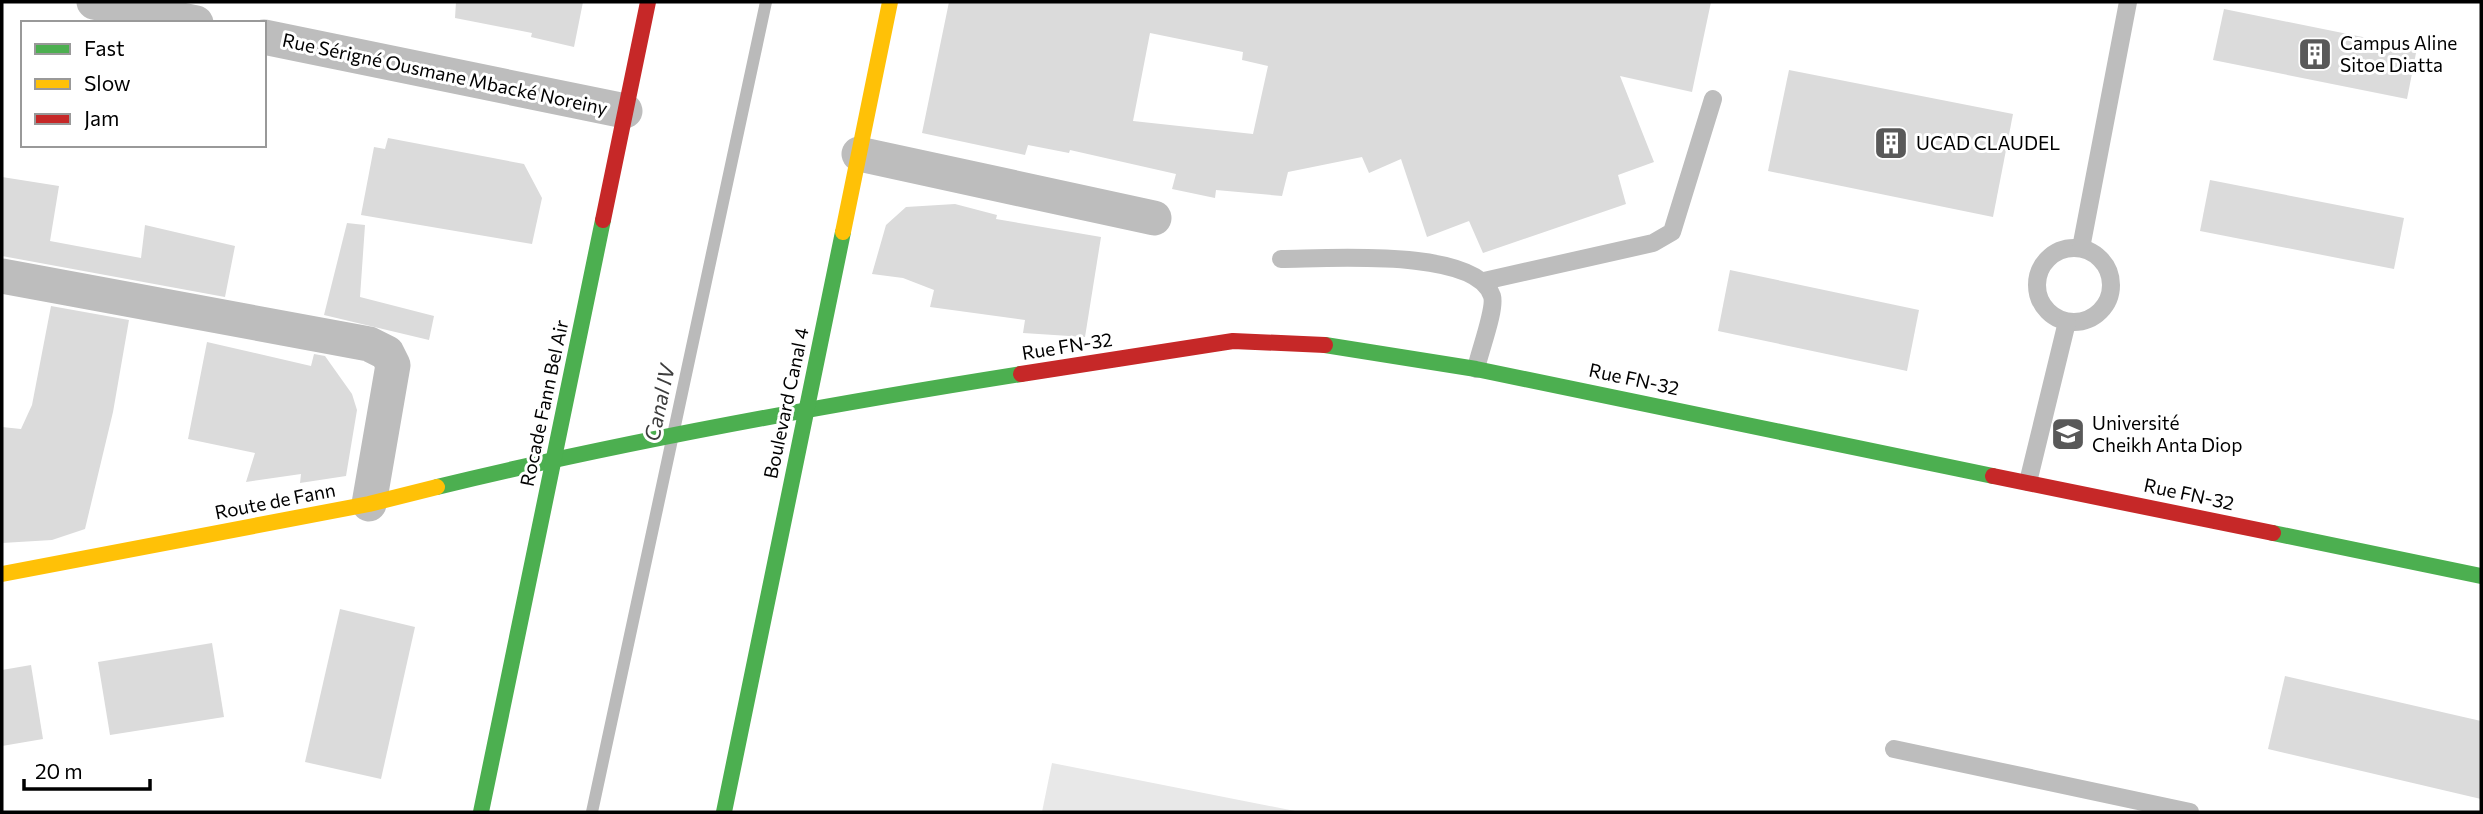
<svg xmlns="http://www.w3.org/2000/svg" width="2483" height="814" font-family="Commissioner,sans-serif">
	<style>
		.green { fill: #e8e8e8 }
		.lines { fill: none; stroke-linecap: round; stroke-linejoin: round }
		.stream { stroke: #bababa; stroke-width: 12 }
		.building { fill: #dbdbdb; fill-rule: evenodd }
		.lane { stroke: #bdbdbd; stroke-width: 18 }
		.street { stroke: #bdbdbd; stroke-width: 35 }
		.fast { stroke: #4caf50; stroke-width: 16 }
		.slow { stroke: #ffc107; stroke-width: 16 }
		.jam { stroke: #c62828; stroke-width: 16 }
		.labels { text-anchor: middle; stroke-width: 6; stroke-linejoin: round; paint-order: stroke }
		.poi-label { font-size: 19px; fill: #000; stroke: #fff; text-anchor: start }
		.street-label { font-size: 19px; fill: #000; stroke: #fff }
		.water-label { font-size: 21px; font-style: italic; fill: #3d3d3d; stroke: #fff }
	</style>
	<rect width="100%" height="100%" fill="#fff"/>
	<path class="green" d="M 1052,763 L 1300,812 L 1042,812 Z"/>
	<g class="lines">
		<path class="stream" d="M 592,812 L 766,2"/>
	</g>
	<g class="building">
		<path d="M 456,2 L 583,2 L 574,47 L 531,37 L 532,33 L 455,18 Z"/>
		<path d="M 949,2 L 1711,2 L 1692,92 L 1620,76 L 1654,162 L 1618,175 L 1626,204 L 1483,253 L 1469,221 L 1427,237 L 1401,159 L 1369,173 L 1362,157 L 1288,172 L 1282,196 L 1216,190 L 1215,198 L 1172,189 L 1176,174 L 1070,150 L 1069,153 L 1028,145 L 1025,155 L 922,133 ZM 1150,33 L 1243,52 L 1242,60 L 1268,66 L 1253,134 L 1133,121 Z"/>
		<path d="M 2224,9 L 2417,48 L 2407,99 L 2213,60 Z"/>
		<path d="M 1789,70 L 2013,114 L 1993,217 L 1768,171 Z"/>
		<path d="M 388,138 L 524,164 L 542,198 L 532,244 L 361,215 L 374,147 L 385,149 Z"/>
		<path d="M 2,177 L 59,186 L 50,241 L 141,258 L 145,225 L 235,246 L 225,297 L 2,256 Z"/>
		<path d="M 2210,180 L 2404,218 L 2394,269 L 2200,231 Z"/>
		<path d="M 955,204 L 997,215 L 996,219 L 1101,237 L 1085,337 L 1023,333 L 1025,320 L 930,307 L 934,290 L 903,278 L 872,274 L 886,225 L 906,207 Z"/>
		<path d="M 347,223 L 365,225 L 360,297 L 434,316 L 429,340 L 324,315 Z"/>
		<path d="M 1730,270 L 1919,310 L 1907,371 L 1718,331 Z"/>
		<path d="M 51,306 L 129,320 L 113,412 L 85,529 L 52,540 L 2,543 L 2,427 L 21,429 L 32,405 Z"/>
		<path d="M 207,342 L 311,366 L 314,354 L 325,356 L 352,394 L 357,410 L 346,476 L 300,483 L 301,474 L 246,482 L 255,453 L 188,439 Z"/>
		<path d="M 340,609 L 415,627 L 381,779 L 305,762 Z"/>
		<path d="M 212,643 L 224,717 L 110,735 L 98,662 Z"/>
		<path d="M 31,665 L 43,739 L 2,746 L 2,670 Z"/>
		<path d="M 2285,676 L 2481,721 L 2481,799 L 2268,749 Z"/>
	</g>
	<g class="lines">
		<g class="lane">
			<circle cx="2074" cy="285" r="37"/>
			<path d="M 2081,248 L 2128,2"/>
			<path d="M 1281,259 C 1325,259 1476,247 1492,296 C 1496,309 1479,353 1476,369"/>
			<path d="M 1484,281 L 1653,243 L 1672,232 L 1713,99"/>
			<path d="M 2028,482 L 2067,322"/>
			<path d="M 1894,749 L 2190,812"/>
		</g>
		<g class="street">
			<path d="M 94,2 L 196,23"/>
			<path d="M 264,37 L 625,111"/>
			<path d="M 859,154 L 1154,218"/>
			<path d="M 2,276 L 369,344 L 387,353 L 393,365 L 369,504"/>
		</g>
		<g class="fast">
			<path d="M 1325,345 L 1476,369 L 1993,476"/>
			<path d="M 437,487 C 630,440 825,405 1021,374"/>
			<path d="M 2273,533 L 2481,576"/>
			<path d="M 481,812 L 603,220"/>
			<path d="M 724,812 L 843,232"/>
		</g>
		<g class="slow">
			<path d="M 843,232 L 890,2"/>
			<path d="M 2,574 L 369,504 L 437,487"/>
		</g>
		<g class="jam">
			<path d="M 603,220 L 648,2"/>
			<path d="M 1021,374 L 1233,341 L 1325,345"/>
			<path d="M 1993,476 L 2273,533"/>
		</g>
	</g>
	<defs>
		<g id="building-square" transform="scale(1.75)"><rect x="-9" y="-9" width="18" height="18" rx="4" fill="#595959" stroke="#fff"/><path d="M-4-6H4V6H1V3H-1V6H-4ZM-2.5-4.3h1.7v1.8h-1.7ZM.8-4.3h1.7v1.8H.8ZM-2.5-1h1.7V.8h-1.7ZM.8-1h1.7V.8H.8Z" fill="#fff"/></g>
		<g id="university-square" transform="scale(1.75)"><rect x="-9" y="-9" width="18" height="18" rx="4" fill="#595959" stroke="#fff"/><path d="M0-5L7-2L0 1L-7-2ZM-4 1L0 2.5L4 1V4Q0 6-4 4Z" fill="#fff"/></g>
	</defs>
	<g fill-rule="evenodd">
		<use href="#building-square" x="2315" y="54"/>
		<use href="#building-square" x="1891" y="143"/>
		<use href="#university-square" x="2068" y="434"/>
	</g>
	<g class="labels">
		<g class="poi-label">
			<text x="2340" y="50">Campus Aline<tspan x="2340" dy="22">Sitoe Diatta</tspan></text>
			<text x="1916" y="150">UCAD CLAUDEL</text>
			<text x="2092" y="430">Université<tspan x="2092" dy="22">Cheikh Anta Diop</tspan></text>
		</g>
		<g class="street-label">
			<text transform="translate(445 74) rotate(12)" y="7">Rue Sérigné Ousmane Mbacké Noreiny</text>
			<text transform="translate(1067 346) rotate(-9)" y="7">Rue FN-32</text>
			<text transform="translate(1634 379) rotate(12)" y="7">Rue FN-32</text>
			<text transform="translate(544 403) rotate(-78)" y="7">Rocade Fann Bel Air</text>
			<text transform="translate(786 403) rotate(-78)" y="7">Boulevard Canal 4</text>
			<text transform="translate(2189 494) rotate(12)" y="7">Rue FN-32</text>
			<text transform="translate(275 501) rotate(-11)" y="7">Route de Fann</text>
		</g>
		<g class="water-label">
			<text transform="translate(660 403) rotate(-78)" y="7">Canal IV</text>
		</g>
	</g>
	<rect width="2483" height="814" fill="none" stroke="#000000" stroke-width="7"/>
	<rect x="21" y="21" width="245" height="126" fill="#ffffff" stroke="#999999" stroke-width="2"/>
	<rect x="35" y="44" width="35" height="10" fill="#4caf50" stroke="#999999" stroke-width="2"/>
	<text x="84" y="56" font-size="21" fill="#000000">Fast</text>
	<rect x="35" y="79" width="35" height="10" fill="#ffc107" stroke="#999999" stroke-width="2"/>
	<text x="84" y="91" font-size="21" fill="#000000">Slow</text>
	<rect x="35" y="114" width="35" height="10" fill="#c62828" stroke="#999999" stroke-width="2"/>
	<text x="84" y="126" font-size="21" fill="#000000">Jam</text>
	<path d="M24 779v10h126v-10" fill="none" stroke="#000000" stroke-width="3.5"/>
	<text x="35" y="779" font-size="21" fill="#000000" stroke="#ffffff" stroke-width="5" paint-order="stroke">20 m</text>
</svg>
